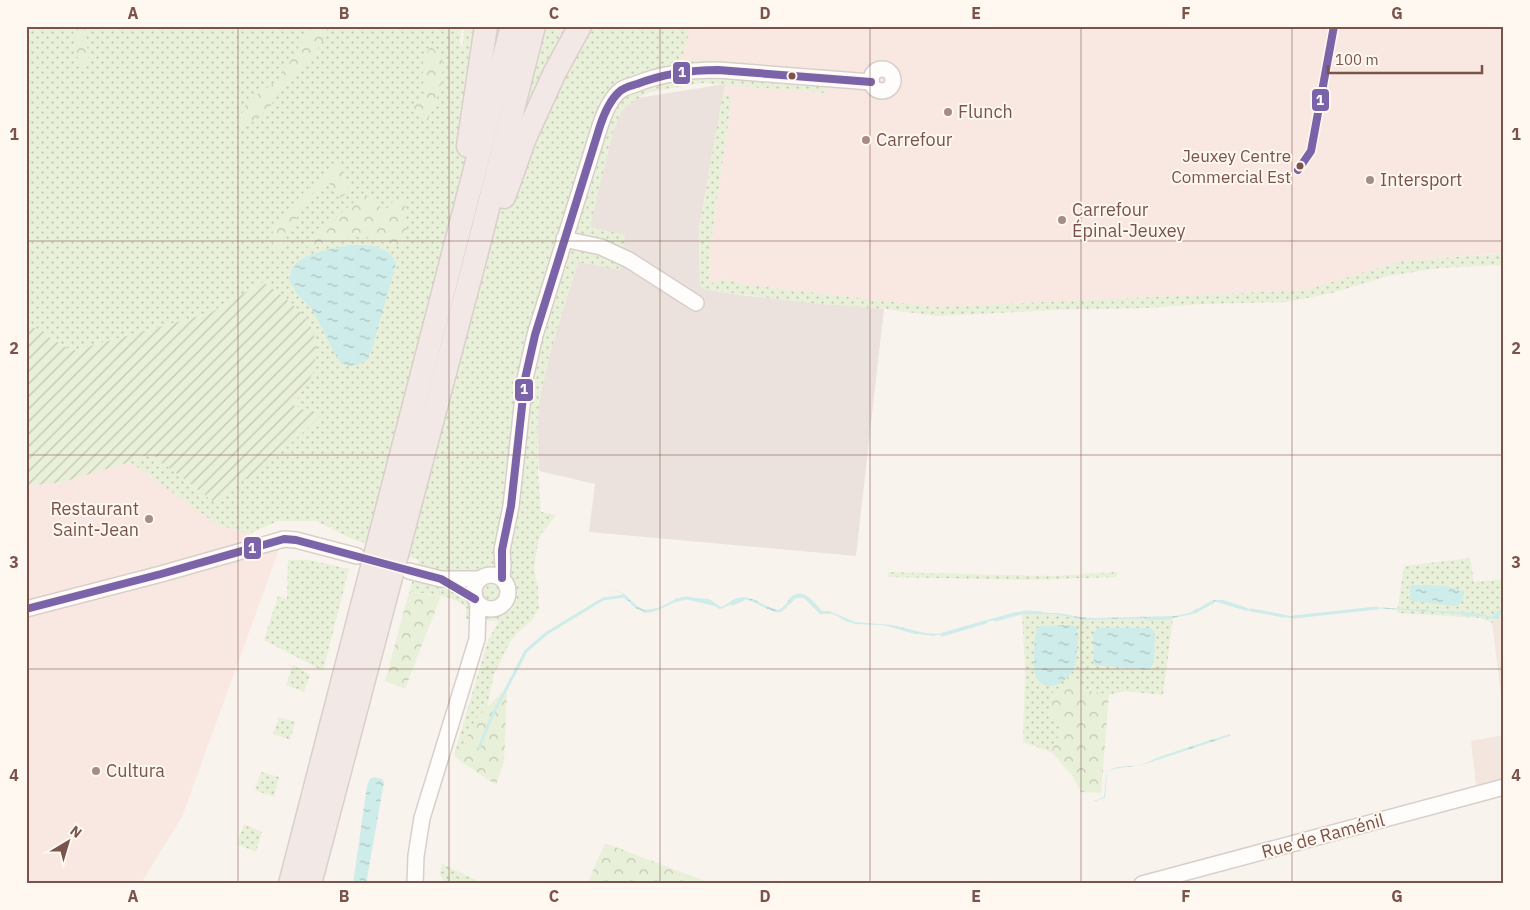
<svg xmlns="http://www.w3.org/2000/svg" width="1530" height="910" font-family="'IBM Plex Sans',sans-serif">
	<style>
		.residential { fill: #f3e6de }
		.commercial { fill: #f9e7e2 }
		.industrial { fill: #ebe2dd }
		.grass { fill: url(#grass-dots); fill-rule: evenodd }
		.forest { fill: url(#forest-crowns) }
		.garden { fill: url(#garden-furrows) }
		.water { fill: url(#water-ripples) }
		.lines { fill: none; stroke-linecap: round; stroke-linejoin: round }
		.stream { stroke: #ceecea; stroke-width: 3 }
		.minor-casing { stroke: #d9cfca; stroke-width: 18 }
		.highway-casing { stroke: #dacfca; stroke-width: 25 }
		.minor { stroke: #fefdfc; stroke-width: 15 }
		.highway { stroke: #f2e8e6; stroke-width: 22 }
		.bus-1-casing { stroke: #fff8f1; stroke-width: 11 }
		.bus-1 { stroke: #7a63a9; stroke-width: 8 }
		.grid { fill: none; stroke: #7a544b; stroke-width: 1; stroke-opacity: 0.55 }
		.bus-dot { fill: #7a544b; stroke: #fff8f1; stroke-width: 2 }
		.poi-dot { fill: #a68c84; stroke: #fff8f1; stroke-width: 2 }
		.labels { text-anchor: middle; stroke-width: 4; stroke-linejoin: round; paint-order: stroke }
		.bus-label { font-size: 17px; fill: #7a544b; stroke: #fff8f1; text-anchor: end }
		.poi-label { font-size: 18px; fill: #7a544b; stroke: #fff8f1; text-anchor: start }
		.street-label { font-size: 18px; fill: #7a544b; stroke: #fff8f1 }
		.line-badge { stroke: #fff8f1; stroke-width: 2 }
		.badge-label { font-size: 14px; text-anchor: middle; font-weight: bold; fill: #fff }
		.neatline { fill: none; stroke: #7a544b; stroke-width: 2 }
		.grid-label { font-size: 16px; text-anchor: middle; font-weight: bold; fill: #7a544b }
	</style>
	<defs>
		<pattern id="grass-dots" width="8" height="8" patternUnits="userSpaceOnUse" patternTransform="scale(1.25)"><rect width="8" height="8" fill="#e9f0d9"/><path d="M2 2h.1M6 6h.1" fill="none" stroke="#c2c5b2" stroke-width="1.8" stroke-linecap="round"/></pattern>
		<pattern id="forest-crowns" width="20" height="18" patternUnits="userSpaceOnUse" patternTransform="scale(1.25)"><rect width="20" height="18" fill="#e9f0d9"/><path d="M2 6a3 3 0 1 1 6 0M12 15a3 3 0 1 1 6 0" fill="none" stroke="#c2c5b2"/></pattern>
		<pattern id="garden-furrows" width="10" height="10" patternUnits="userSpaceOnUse" patternTransform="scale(1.25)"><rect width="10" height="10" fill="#e9f0d9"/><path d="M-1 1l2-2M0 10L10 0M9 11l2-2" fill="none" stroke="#c2c5b2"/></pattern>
		<pattern id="water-ripples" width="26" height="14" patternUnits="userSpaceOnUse" patternTransform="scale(1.25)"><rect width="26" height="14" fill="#ceecea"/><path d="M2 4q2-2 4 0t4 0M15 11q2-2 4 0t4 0" fill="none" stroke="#acc2c0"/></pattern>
	</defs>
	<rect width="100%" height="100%" fill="#f9f3ee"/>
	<g class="residential">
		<path d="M 1504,613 L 1504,718 L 1492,623 Z"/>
		<path d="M 1504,735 L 1504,796 L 1478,803 L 1471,741 Z"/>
	</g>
	<g class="commercial">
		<path d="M 691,26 L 1504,26 L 1504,253 L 1401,261 L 1306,290 L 937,307 L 791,290 L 743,284 L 723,279 L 709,284 L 710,248 L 732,97 L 723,94 L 725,84 L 826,93 L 828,70 L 698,59 L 681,61 Z"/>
		<path d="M 130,462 L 216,524 L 281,544 L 182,817 L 141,883 L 26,884 L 26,486 L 63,482 Z"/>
	</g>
	<path class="industrial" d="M 725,84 L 699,227 L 700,286 L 708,290 L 748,296 L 884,309 L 856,556 L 589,532 L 595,484 L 539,471 L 537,428 L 540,395 L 553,342 L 589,227 L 613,131 L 622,111 L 631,99 Z"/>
	<g class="grass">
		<path d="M 26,26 L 462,26 L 460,43 L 463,46 L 464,26 L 691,26 L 681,61 L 698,59 L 828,70 L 826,93 L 702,83 L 650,92 L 635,100 L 622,111 L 613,131 L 590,227 L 625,235 L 620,270 L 578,262 C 565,305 549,349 541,394 C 533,432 539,473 541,512 L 556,515 L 539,537 L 534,569 L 538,588 L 539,608 L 532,620 L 518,632 L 510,642 L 494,674 L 487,708 L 476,719 L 456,758 L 454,755 L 488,640 L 499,621 L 466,619 L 466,607 C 451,594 428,594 409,592 L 419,560 L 355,540 L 316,521 L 278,521 L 249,534 L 216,524 L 130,462 L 150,453 L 214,502 L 320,418 L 293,405 L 313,373 L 263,282 L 210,313 L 72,351 L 26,323 ZM 385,212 L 402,246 L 363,236 L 334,240 L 307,250 Z"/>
		<path d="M 723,94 L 732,97 L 710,248 L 709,284 L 723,279 L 743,284 L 791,290 L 937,307 L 1306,290 L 1401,261 L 1498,254 L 1504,253 L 1504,265 L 1440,268 L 1388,276 L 1332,293 L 1287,302 L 1206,304 L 1147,308 L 1056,310 L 938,316 L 884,309 L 809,303 L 708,290 L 700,286 L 699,227 Z"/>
		<path d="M 1470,558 L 1474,582 L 1504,579 L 1504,613 L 1492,623 L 1480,618 L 1397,613 L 1404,566 Z"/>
		<path d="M 288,560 L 310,560 L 349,569 L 323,671 L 264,640 L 278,596 L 287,599 Z"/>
		<path d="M 887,572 L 1053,576 L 1117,572 L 1117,577 L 1025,580 L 889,577 Z"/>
		<path d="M 1022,614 L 1054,614 L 1085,620 L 1173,618 L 1163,695 L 1124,691 L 1109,695 L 1086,690 L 1063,727 L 1051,752 L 1023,742 L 1025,668 Z"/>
		<path d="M 293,665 L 310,675 L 304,692 L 286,685 Z"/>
		<path d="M 279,717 L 295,722 L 290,740 L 273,734 Z"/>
		<path d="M 261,772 L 279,777 L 274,797 L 255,790 Z"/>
		<path d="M 244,824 L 262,832 L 256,852 L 237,844 Z"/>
		<path d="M 442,864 L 485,884 L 444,884 L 440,874 Z"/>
	</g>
	<g class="forest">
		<path d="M 72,26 L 85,26 L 89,63 L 81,67 L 78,60 Z"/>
		<path d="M 312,26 L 331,26 L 331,29 L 300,74 L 282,89 L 269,108 L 246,127 L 238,122 L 247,102 L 278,80 Z"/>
		<path d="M 431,47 L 442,57 C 445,80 437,101 427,122 L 410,110 L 424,97 L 422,59 Z"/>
		<path d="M 339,162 L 350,192 L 339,198 L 329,183 C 324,185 318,188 315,191 C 298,208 293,232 278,250 L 271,239 C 276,212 318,180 339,162 Z"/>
		<path d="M 364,193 L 385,211 L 395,199 L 405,200 L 407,234 L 402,247 L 363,236 L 334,240 L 307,250 L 310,241 Z"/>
		<path d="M 409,592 L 441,596 L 405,689 L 385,681 Z"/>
		<path d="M 1071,680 L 1086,690 L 1109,695 L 1101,793 L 1081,792 L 1071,774 L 1051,752 L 1063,727 L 1051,715 L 1052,693 Z"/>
		<path d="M 502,692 L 507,693 L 504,762 L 496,785 L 456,758 L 476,719 Z"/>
		<path d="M 605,843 L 713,884 L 587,884 Z"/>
	</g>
	<path class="garden" d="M 263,282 C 297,307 326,324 313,371 C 310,383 299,394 293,405 L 320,417 L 273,459 L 214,502 L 150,453 L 130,462 L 63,482 L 26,486 L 26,323 L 72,351 L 210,313 Z"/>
	<g class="water">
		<path d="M 349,245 C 368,246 389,243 396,264 L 372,349 L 366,361 L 357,365 L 347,366 L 338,360 L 312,309 L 297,294 L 289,280 C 290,277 290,272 292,269 C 300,253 333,249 349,245 Z"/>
		<path d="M 1412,585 C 1425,585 1455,584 1464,593 L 1462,601 L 1459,605 L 1453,606 L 1413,601 L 1410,600 L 1410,586 Z"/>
		<path d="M 605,588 L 623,593 L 638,607 L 644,610 L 658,608 L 674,600 L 684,597 L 709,599 L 721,607 C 727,605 732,599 738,598 C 753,594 765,609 779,610 C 785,606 787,602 791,597 C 803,586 815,603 822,611 L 829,611 L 855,622 L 892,625 L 925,633 L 937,634 L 1016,612 L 1059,613 L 1079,617 L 1094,618 L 1175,616 L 1189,613 L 1214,600 L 1219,600 L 1238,607 L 1291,616 L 1374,607 L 1478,613 L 1492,617 L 1497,611 L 1504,609 L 1504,611 L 1499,612 L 1493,619 L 1478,615 L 1373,608 L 1289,618 L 1244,610 L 1216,602 L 1211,602 L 1192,614 L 1173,618 L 1085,620 L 1054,614 L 1018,614 L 978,624 L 956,631 L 933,636 L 911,633 L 883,625 L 856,624 L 848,622 L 833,614 L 822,614 C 812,604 803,586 789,603 C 787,606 785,610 781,612 C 772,614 756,601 744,599 C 735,598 729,608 719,609 L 708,601 L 685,598 L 653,612 L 645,613 L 635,608 L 621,593 Z"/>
		<path d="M 1071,625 L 1075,626 C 1080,634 1078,640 1077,649 C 1076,656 1076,666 1072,672 C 1064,683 1047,694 1037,678 C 1032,671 1034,637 1037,628 L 1040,626 Z"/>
		<path d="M 1098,628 L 1151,628 L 1154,631 L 1155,635 L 1154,663 L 1149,670 L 1094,665 L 1093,634 L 1095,631 Z"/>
		<path d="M 1230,734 L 1230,736 L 1139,766 C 1128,767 1117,767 1107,772 L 1105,798 L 1092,802 L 1104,797 L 1106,775 C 1111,764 1128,767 1138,766 C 1145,764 1152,760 1159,757 C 1183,749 1206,741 1230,734 Z"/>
		<path d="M 374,777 L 382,779 L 384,782 L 366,884 L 353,884 L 367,786 L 370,779 Z"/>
	</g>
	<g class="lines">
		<g class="stream">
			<path d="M 676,600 L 687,598 L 713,604"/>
			<path d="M 1221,601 L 1246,609"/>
			<path d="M 789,603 L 795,597 L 804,596 L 821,613"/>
			<path d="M 732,604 L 744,599"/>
			<path d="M 1252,610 L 1283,616"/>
			<path d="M 1195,612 L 1213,602"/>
			<path d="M 1463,614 L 1480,615"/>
			<path d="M 1294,617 L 1377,608"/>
			<path d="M 1493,617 L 1495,618 L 1501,612 L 1504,611"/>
			<path d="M 1148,619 L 1169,618"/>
			<path d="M 995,620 L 1025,612 L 1042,613"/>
			<path d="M 942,635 L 986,622"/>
			<path d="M 479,748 L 491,718 L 526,651 L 547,633 L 603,599 L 625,596 L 627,599"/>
		</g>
		<g class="minor-casing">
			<g id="minor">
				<circle cx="882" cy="80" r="11"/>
				<path d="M 564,239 L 601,247 L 629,260 L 696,303"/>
				<path d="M 409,571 L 441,579 L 480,579"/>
				<circle cx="491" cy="592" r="17"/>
				<path d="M 502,578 L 503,567 L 502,550 L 511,506 L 525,379 L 535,335 L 600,126 C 604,114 610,98 621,90 C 625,87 631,86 636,84 C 663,73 689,70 718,70 L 871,82"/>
				<path d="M 26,609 L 161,574 L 284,539 L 296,540 L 357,556"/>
				<path d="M 415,884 L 416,856 L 422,818 L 477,639 L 478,603"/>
				<path d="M 1142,884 L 1504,787"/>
			</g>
		</g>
		<g class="highway-casing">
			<g id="highway">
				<path d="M 468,146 L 486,26"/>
				<path d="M 504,197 L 525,138 L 555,72 L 580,26"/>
				<path d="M 290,884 L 512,26"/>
				<path d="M 310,884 L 479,244 L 534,26"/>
			</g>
		</g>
		<use href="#minor" class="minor"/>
		<use href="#highway" class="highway"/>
		<g class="bus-1-casing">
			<g id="bus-1">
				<path d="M 1298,170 L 1311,151 L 1334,26"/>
				<path d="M 502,578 L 502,550 L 511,506 L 525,379 L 535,335 L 600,126 C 604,114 609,101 619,92 C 624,87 630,86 637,84 C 663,74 690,70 718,70 L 871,82"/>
				<path d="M 26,609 L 161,574 L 284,539 L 296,540 L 441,579 L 475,599"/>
			</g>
		</g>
		<use href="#bus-1" class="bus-1"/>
	</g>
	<path class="grid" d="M 238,26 L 238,884M 449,26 L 449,884M 660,26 L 660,884M 870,26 L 870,884M 1081,26 L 1081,884M 1292,26 L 1292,884M 26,241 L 1504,241M 26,455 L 1504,455M 26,669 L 1504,669"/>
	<g class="bus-dot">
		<circle cx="792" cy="76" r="4.5"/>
		<circle cx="1300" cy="166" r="4.5"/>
	</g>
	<g class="poi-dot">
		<circle cx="948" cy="112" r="5"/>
		<circle cx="866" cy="140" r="5"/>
		<circle cx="1370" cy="180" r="5"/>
		<circle cx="1062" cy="220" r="5"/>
		<circle cx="149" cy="519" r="5"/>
		<circle cx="96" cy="771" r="5"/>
	</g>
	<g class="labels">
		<g class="bus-label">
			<text x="1291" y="162">Jeuxey Centre<tspan x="1291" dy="21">Commercial Est</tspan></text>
		</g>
		<g class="poi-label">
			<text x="958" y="118">Flunch</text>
			<text x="876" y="146">Carrefour</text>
			<text x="1380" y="186">Intersport</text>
			<text x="1072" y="216">Carrefour<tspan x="1072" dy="21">Épinal-Jeuxey</tspan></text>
			<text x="139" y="515" text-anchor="end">Restaurant<tspan x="139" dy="21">Saint-Jean</tspan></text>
			<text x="106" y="777">Cultura</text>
		</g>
		<g class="street-label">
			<text transform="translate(1323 836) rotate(-15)" y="6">Rue de Raménil</text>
		</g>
	</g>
	<g class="line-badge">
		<rect x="672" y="61" width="19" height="24" rx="5" fill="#7a63a9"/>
		<rect x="1311" y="88" width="19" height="24" rx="5" fill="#7a63a9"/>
		<rect x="514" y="378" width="20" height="24" rx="5" fill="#7a63a9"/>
		<rect x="243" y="536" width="19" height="24" rx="5" fill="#7a63a9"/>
	</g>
	<g class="badge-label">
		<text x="682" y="77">1</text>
		<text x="1320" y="105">1</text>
		<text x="524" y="394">1</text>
		<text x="252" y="553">1</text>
	</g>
	<rect width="1530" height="910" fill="none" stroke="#fff8f1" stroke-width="55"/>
	<g transform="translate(68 842) rotate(38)" stroke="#fff8f1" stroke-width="4" paint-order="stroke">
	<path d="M0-4L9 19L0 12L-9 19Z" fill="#7a544b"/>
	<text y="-8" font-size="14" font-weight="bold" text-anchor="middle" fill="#7a544b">N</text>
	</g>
	<path d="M1328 65v8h154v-8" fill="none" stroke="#7a544b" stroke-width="2.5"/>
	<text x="1335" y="65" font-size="15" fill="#7a544b" stroke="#fff8f1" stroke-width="4" paint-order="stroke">100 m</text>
	<rect x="28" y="28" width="1474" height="854" class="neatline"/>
	<g class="grid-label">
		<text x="133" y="19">A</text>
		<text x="344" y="19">B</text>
		<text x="554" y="19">C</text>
		<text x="765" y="19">D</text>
		<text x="976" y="19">E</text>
		<text x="1186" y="19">F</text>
		<text x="1397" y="19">G</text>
		<text x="14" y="140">1</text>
		<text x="1516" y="140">1</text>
		<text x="14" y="354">2</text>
		<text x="1516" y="354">2</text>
		<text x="14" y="568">3</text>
		<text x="1516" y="568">3</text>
		<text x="14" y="781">4</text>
		<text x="1516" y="781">4</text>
		<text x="133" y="902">A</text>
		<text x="344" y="902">B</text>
		<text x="554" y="902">C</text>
		<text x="765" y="902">D</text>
		<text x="976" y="902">E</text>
		<text x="1186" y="902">F</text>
		<text x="1397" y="902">G</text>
	</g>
</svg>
